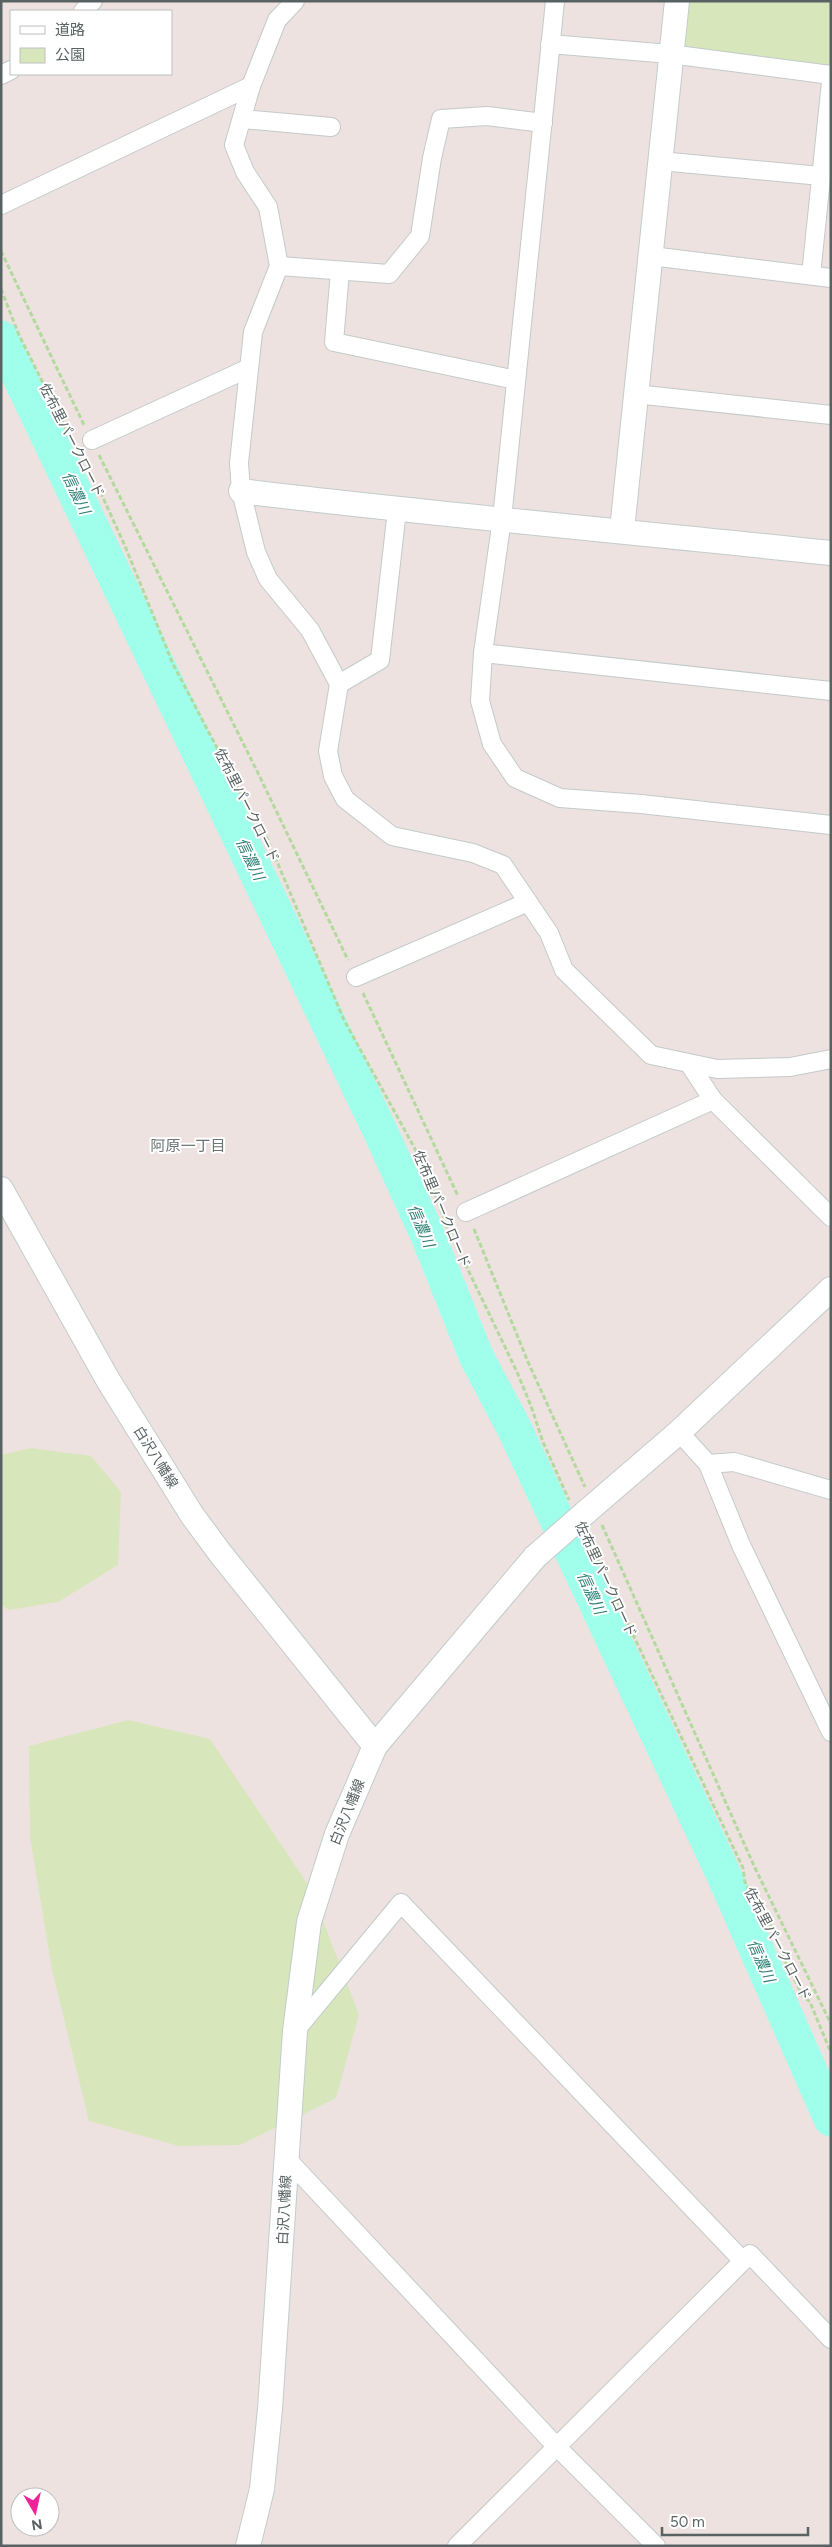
<svg xmlns="http://www.w3.org/2000/svg" width="832" height="2547" font-family="Figtree,'Noto Sans JP',sans-serif">
	<style>
		.green { fill: #d7e7bb }
		.lines { fill: none; stroke-linecap: round; stroke-linejoin: round }
		.river { stroke: #9fffeb; stroke-width: 35 }
		.street-casing { stroke: #c2caca; stroke-width: 20 }
		.secondary-casing { stroke: #c2cccc; stroke-width: 26 }
		.path { stroke: #b4d99e; stroke-width: 3; stroke-dasharray: 5 2.5; stroke-linecap: butt }
		.street { stroke: #fff; stroke-width: 18 }
		.secondary { stroke: #fff; stroke-width: 24 }
		.secondary-bridge-casing { stroke: #c2cccc; stroke-width: 26; stroke-linecap: butt }
		.secondary-bridge { stroke: #fff; stroke-width: 24 }
		.labels { text-anchor: middle; stroke-width: 4; stroke-linejoin: round; paint-order: stroke }
		.street-label { font-size: 14px; fill: #596262; stroke: #fff }
		.water-label { font-size: 15px; font-style: italic; fill: #2b7f74; stroke: #fff }
		.neighbourhood-label { font-size: 15px; fill: #6a7473; stroke: #fff }
	</style>
	<rect width="100%" height="100%" fill="#ede2e0"/>
	<g class="green">
		<path d="M 677,1 L 831,1 L 831,75 L 670,54 Z"/>
		<path d="M 31,1448 L 91,1456 L 121,1492 L 118,1565 L 58,1602 L 9,1610 L 1,1605 L 1,1455 Z"/>
		<path d="M 128,1720 L 210,1739 L 311,1889 L 359,2015 L 336,2098 L 240,2145 L 179,2146 L 89,2121 L 52,1970 L 30,1837 L 29,1746 Z"/>
	</g>
	<g class="lines">
		<path class="river" d="M 1,338 L 382,1135 L 428,1236 L 476,1356 L 513,1426 L 722,1871 L 831,2119"/>
		<g class="street-casing">
			<g id="street">
				<path d="M 295,1 L 277,20 L 251,86 L 234,145 L 245,172 L 268,207 L 279,266 L 253,332 L 239,463 L 241,491 L 256,552 L 268,579 L 310,630 L 339,684 L 328,751 L 333,776 L 345,799 L 392,836 L 473,853 L 503,865 L 549,933 L 564,970 L 651,1055 L 717,1069 L 790,1067 L 831,1059"/>
				<path d="M 555,1 L 502,519 L 483,653 L 480,701 L 492,744 L 515,778 L 560,798 L 641,804 L 831,825"/>
				<path d="M 83,11 L 93,1"/>
				<path d="M 550,44 L 670,54 L 831,75"/>
				<path d="M 1,75 L 11,70"/>
				<path d="M 242,119 L 331,127"/>
				<path d="M 660,161 L 821,176"/>
				<path d="M 1,205 L 251,86"/>
				<path d="M 651,256 L 831,278"/>
				<path d="M 279,266 L 389,274 L 420,236 L 432,158 L 441,119 L 487,116 L 543,123"/>
				<path d="M 340,271 L 334,342 L 516,380"/>
				<path d="M 811,275 L 831,82"/>
				<path d="M 635,394 L 831,415"/>
				<path d="M 92,440 L 249,368"/>
				<path d="M 483,653 L 831,691"/>
				<path d="M 339,684 L 380,660 L 397,510"/>
				<path d="M 356,977 L 528,902"/>
				<path d="M 690,1065 L 713,1100 L 831,1217"/>
				<path d="M 466,1212 L 713,1100"/>
				<path d="M 679,1432 L 708,1464 L 741,1545 L 831,1732"/>
				<path d="M 708,1464 L 734,1462 L 831,1490"/>
				<path d="M 295,2031 L 401,1903 L 743,2261"/>
				<path d="M 287,2159 L 557,2447 L 656,2546"/>
				<path d="M 457,2546 L 750,2254 L 831,2339"/>
			</g>
		</g>
		<g class="secondary-casing">
			<g id="secondary">
				<path d="M 241,491 C 437,515 634,532 831,553"/>
				<path d="M 622,530 L 677,1"/>
				<path d="M 1,1189 L 108,1380 L 192,1515 L 220,1553 L 375,1746 L 337,1834 L 309,1922 L 295,2031 L 270,2409 L 262,2489 L 248,2546"/>
				<path d="M 585,1513 L 679,1432 L 831,1289"/>
				<path d="M 375,1746 L 535,1557"/>
			</g>
		</g>
		<g class="path">
			<path d="M 1,251 L 84,425"/>
			<path d="M 1,289 L 19,335 L 74,445"/>
			<path d="M 78,453 L 100,491 L 125,546 L 173,664 L 247,805 L 264,831 L 344,1020 L 425,1167 L 447,1226 L 517,1372 L 531,1406 L 543,1442 L 569,1500"/>
			<path d="M 99,455 L 258,773 L 348,960"/>
			<path d="M 363,993 L 458,1196"/>
			<path d="M 474,1229 L 528,1362 L 585,1487"/>
			<path d="M 602,1525 L 755,1868 L 831,2024"/>
			<path d="M 588,1539 L 743,1868 L 745,1882 L 759,1911 L 769,1922 L 787,1965 L 803,1996 L 810,2002 L 831,2053"/>
		</g>
		<use href="#street" class="street"/>
		<use href="#secondary" class="secondary"/>
		<g class="secondary-bridge-casing">
			<path id="secondary-bridge" d="M 535,1557 L 585,1513"/>
		</g>
		<use href="#secondary-bridge" class="secondary-bridge"/>
	</g>
	<g class="labels">
		<g class="street-label">
			<text transform="translate(72 440) rotate(63)" y="5">佐布里パークロード</text>
			<text transform="translate(247 805) rotate(63)" y="5">佐布里パークロード</text>
			<text transform="translate(442 1209) rotate(67)" y="5">佐布里パークロード</text>
			<text transform="translate(156 1457) rotate(58)" y="5">白沢八幡線</text>
			<text transform="translate(606 1579) rotate(65)" y="5">佐布里パークロード</text>
			<text transform="translate(347 1812) rotate(-68)" y="5">白沢八幡線</text>
			<text transform="translate(778 1944) rotate(62)" y="5">佐布里パークロード</text>
			<text transform="translate(284 2210) rotate(-87)" y="5">白沢八幡線</text>
		</g>
		<g class="water-label">
			<text transform="translate(76 493) rotate(64)" y="5">信濃川</text>
			<text transform="translate(250 859) rotate(64)" y="5">信濃川</text>
			<text transform="translate(421 1226) rotate(67)" y="5">信濃川</text>
			<text transform="translate(591 1593) rotate(65)" y="5">信濃川</text>
			<text transform="translate(761 1961) rotate(66)" y="5">信濃川</text>
		</g>
		<g class="neighbourhood-label">
			<text x="188" y="1151">阿原一丁目</text>
		</g>
	</g>
	<rect width="832" height="2547" fill="none" stroke="#596262" stroke-width="5"/>
	<rect x="10" y="10" width="162" height="65" fill="#ffffff" stroke="#bdc0c0"/>
	<rect x="20" y="26" width="25" height="8" fill="#ffffff" stroke="#bdc0c0"/>
	<text x="55" y="35" font-size="15" fill="#596262">道路</text>
	<rect x="20" y="48" width="25" height="15" fill="#d7e7bb" stroke="#bdc0c0"/>
	<text x="55" y="60" font-size="15" fill="#596262">公園</text>
	<g transform="translate(35 2512) rotate(171)"><circle r="24" fill="#ffffff" stroke="#bdc0c0"/>
	<path d="M0-4L9 19L0 12L-9 19Z" fill="#f12297"/>
	<text y="-8" font-size="14" font-weight="bold" text-anchor="middle" fill="#596262">N</text>
	</g>
	<path d="M662 2527v8h146v-8" fill="none" stroke="#596262" stroke-width="2.5"/>
	<text x="670" y="2527" font-size="15" fill="#596262" stroke="#ffffff" stroke-width="4" paint-order="stroke">50 m</text>
</svg>
